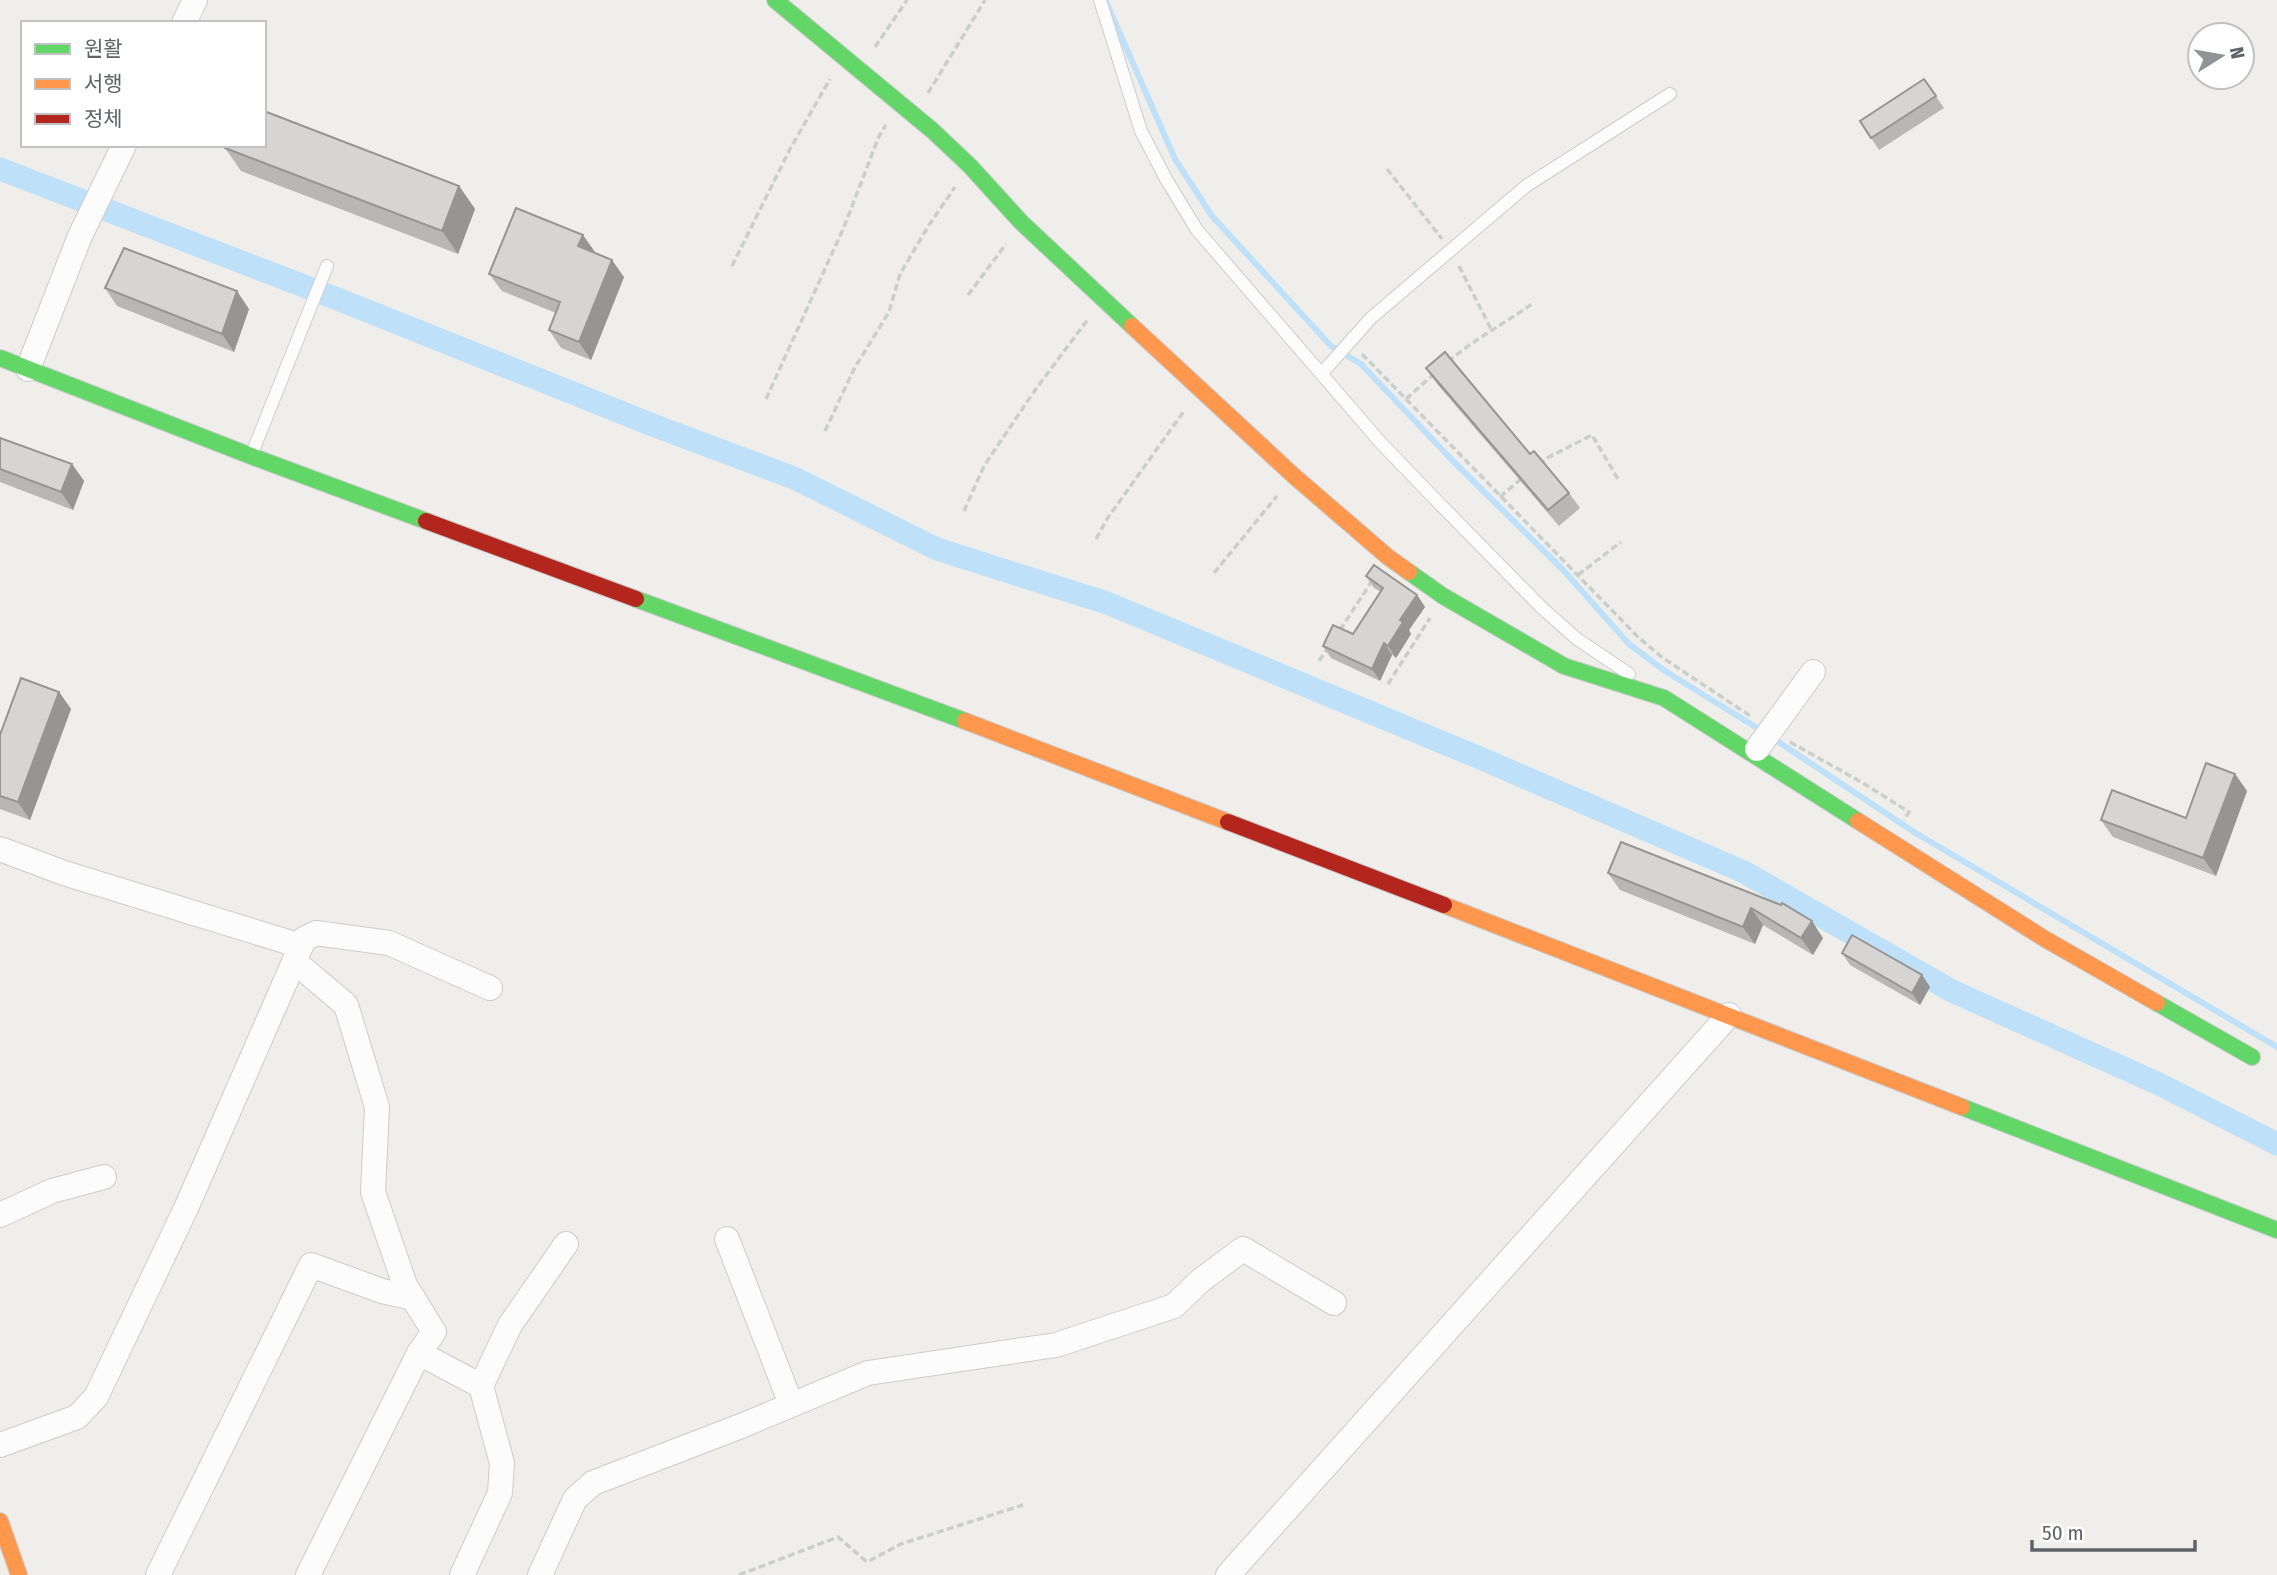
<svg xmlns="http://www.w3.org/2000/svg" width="2277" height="1575" font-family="'Fira Sans Condensed','Noto Sans KR',sans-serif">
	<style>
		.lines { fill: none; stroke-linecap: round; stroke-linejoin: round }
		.stream { stroke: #bfe0f9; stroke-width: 6 }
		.canal { stroke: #bfe0f9; stroke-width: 23 }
		.lane-casing { stroke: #cbcccc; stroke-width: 14 }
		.street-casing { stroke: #cbcccc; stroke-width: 26 }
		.fast-casing { stroke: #cacacb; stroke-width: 18 }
		.slow-casing { stroke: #cacacb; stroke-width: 18 }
		.jam-casing { stroke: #cacacb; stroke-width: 18 }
		.path { stroke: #cacfcc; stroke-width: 3.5; stroke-dasharray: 7 3.5; stroke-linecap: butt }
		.lane { stroke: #fdfcfc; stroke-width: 12 }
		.street { stroke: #fdfcfc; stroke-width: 24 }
		.fast { stroke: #63d668; stroke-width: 16 }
		.slow { stroke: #ff974d; stroke-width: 16 }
		.jam { stroke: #b3261e; stroke-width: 16 }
		.street-bridge-casing { stroke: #cbcccc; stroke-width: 26; stroke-linecap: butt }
		.street-bridge { stroke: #fdfcfc; stroke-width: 24 }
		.wall { fill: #b8b7b5 }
		.shaded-wall { fill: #969594 }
		.building { fill: #d6d5d3; stroke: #969594; stroke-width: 2 }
	</style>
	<rect width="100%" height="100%" fill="#efeeea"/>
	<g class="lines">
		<g class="stream">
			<path d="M 1106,2 L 1175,159 L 1212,216 L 1331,346 L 1361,364 L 1451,459 L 1565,572 L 1629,644 L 1665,671 L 1762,731"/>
			<path d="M 1771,737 L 1914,832 L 2277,1047"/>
		</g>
		<path class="canal" d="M 0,169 L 335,298 L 655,426 L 794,478 L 937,549 L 1107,603 L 1480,758 L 1744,872 L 1952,991 L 2159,1084 L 2277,1144"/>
		<g class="lane-casing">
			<g id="lane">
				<path d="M 1100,0 L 1141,131 L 1166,179 L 1197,230 L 1381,443 L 1433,497 L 1542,608 L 1577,639 L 1629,674"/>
				<path d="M 1322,373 L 1371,318 L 1526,186 L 1670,94"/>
				<path d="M 253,451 L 327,266"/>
			</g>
		</g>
		<g class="street-casing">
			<g id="street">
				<path d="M 184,23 L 195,0"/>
				<path d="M 28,369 L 80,236 L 124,145"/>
				<path d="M 1779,719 L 1813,672"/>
				<path d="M 0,849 L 64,873 L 301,946"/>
				<path d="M 294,961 L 346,1005 L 377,1107 L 373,1192 L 405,1285 L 434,1332 L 419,1353 L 308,1575"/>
				<path d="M 0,1215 L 52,1191 L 104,1177"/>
				<path d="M 727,1239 L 791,1404"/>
				<path d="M 419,1353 L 481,1386"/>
				<path d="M 0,1445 L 77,1417 L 96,1397 L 187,1206 L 304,939 L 316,933 L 389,943 L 490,988"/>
				<path d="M 158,1575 L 311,1265 L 382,1291 L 413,1298"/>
				<path d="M 462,1575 L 500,1493 L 502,1463 L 481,1386 L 510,1325 L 566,1244"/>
				<path d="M 540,1575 L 575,1499 L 593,1483 L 741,1426 L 868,1373 L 1056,1345 L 1174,1306 L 1200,1281 L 1243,1249 L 1334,1303"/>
				<path d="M 1228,1575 L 1729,1015"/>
			</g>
		</g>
		<g class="fast-casing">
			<g id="fast">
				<path d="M 775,0 L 933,131 L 970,166 L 1021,222 L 1132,326"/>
				<path d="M 0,358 L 251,456 L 426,521"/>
				<path d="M 1409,572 L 1443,596 L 1564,666 L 1664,698 L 1858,821"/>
				<path d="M 636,599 L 965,721"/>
				<path d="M 2157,1003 L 2252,1057"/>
				<path d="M 1962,1107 L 2277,1230"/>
			</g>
		</g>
		<g class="slow-casing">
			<g id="slow">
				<path d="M 1132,326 L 1294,476 L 1388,557 L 1409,572"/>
				<path d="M 965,721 L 1228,822"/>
				<path d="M 1858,821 L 2045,939 L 2157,1003"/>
				<path d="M 1444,905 L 1962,1107"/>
				<path d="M 0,1521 L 19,1575"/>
			</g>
		</g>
		<g class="jam-casing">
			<g id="jam">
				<path d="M 426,521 L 636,599"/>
				<path d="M 1228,822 L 1444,905"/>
			</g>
		</g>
		<g class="path">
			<path d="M 875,47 L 907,0"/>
			<path d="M 928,93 L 985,0"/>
			<path d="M 1387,169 L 1442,239"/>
			<path d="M 732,266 L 790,149 L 830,79"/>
			<path d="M 1459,266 L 1491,329"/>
			<path d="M 968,295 L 1006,244"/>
			<path d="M 1362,354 L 1639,638 L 1663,658 L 1752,717"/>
			<path d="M 1448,362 C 1474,339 1504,324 1532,304"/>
			<path d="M 766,399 L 844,227 L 879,136 L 886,125"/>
			<path d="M 1406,399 L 1434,374"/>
			<path d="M 825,431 L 854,369 L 889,312 L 900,274 L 929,225 L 955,187"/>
			<path d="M 1539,465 L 1547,458 L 1592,435 L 1618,479"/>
			<path d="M 1500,497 L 1522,478"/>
			<path d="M 964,511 L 984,466 L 1033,393 L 1088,319"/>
			<path d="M 1096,539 L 1107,519 L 1184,411"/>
			<path d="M 1214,573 L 1277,496"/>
			<path d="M 1578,575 L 1621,542"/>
			<path d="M 1340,630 L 1372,581"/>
			<path d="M 1319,661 L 1328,648"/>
			<path d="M 1388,684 L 1430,618"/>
			<path d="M 1790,742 L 1863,783 L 1909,812 L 1904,820"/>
			<path d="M 739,1575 L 838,1537 L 867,1562 L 901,1544 L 1023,1505"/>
		</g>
		<use href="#lane" class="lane"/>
		<use href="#street" class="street"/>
		<use href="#fast" class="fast"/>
		<use href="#slow" class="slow"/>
		<use href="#jam" class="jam"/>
		<g class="street-bridge-casing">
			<path id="street-bridge" d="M 1757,749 L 1779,719"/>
		</g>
		<use href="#street-bridge" class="street-bridge"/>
	</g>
	<g class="wall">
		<path d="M 1924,79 L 1944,108 L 1879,150 L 1871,138 Z"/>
		<path d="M 225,148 L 459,186 L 475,209 L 458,254 L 241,171 Z"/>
		<path d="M 595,252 L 594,253 L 624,277 L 591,360 L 561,348 L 549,330 L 556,313 L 502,291 L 489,274 Z"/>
		<path d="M 105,288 L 249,309 L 234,352 L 117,306 Z"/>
		<path d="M 1426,368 L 1530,454 L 1569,493 L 1580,508 L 1559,526 L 1437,384 Z"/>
		<path d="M 0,438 L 72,464 L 84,481 L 73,510 L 0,482 Z"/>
		<path d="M 1366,576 L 1417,595 L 1425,607 L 1409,630 L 1411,634 L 1396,658 L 1392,655 L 1380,681 L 1331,658 L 1323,646 L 1353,634 L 1381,592 L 1374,588 Z"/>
		<path d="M 59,692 L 71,709 L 30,820 L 0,809 L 0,735 Z"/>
		<path d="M 2235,774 L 2247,791 L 2216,876 L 2113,837 L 2101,820 L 2186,818 Z"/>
		<path d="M 1621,842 L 1823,938 L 1813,955 L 1763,925 L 1755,944 L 1620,890 L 1608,873 Z"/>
		<path d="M 1842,953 L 1922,975 L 1930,987 L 1920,1005 L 1850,965 Z"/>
	</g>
	<g class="shaded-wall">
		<path d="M 459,186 L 475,209 L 458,254 L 442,231 Z"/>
		<path d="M 583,235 L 595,252 L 590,264 L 578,246 Z"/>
		<path d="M 612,260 L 624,277 L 591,360 L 579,342 Z"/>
		<path d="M 237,291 L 249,309 L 234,352 L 222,334 Z"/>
		<path d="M 72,464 L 84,481 L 73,510 L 61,492 Z"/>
		<path d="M 1417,595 L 1425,607 L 1409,630 L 1411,634 L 1396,658 L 1388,646 L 1400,620 Z"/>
		<path d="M 1384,643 L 1392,655 L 1380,681 L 1372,669 Z"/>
		<path d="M 59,692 L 71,709 L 30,820 L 18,802 Z"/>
		<path d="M 2235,774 L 2247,791 L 2216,876 L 2203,858 Z"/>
		<path d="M 1751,908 L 1763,925 L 1755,944 L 1743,927 Z"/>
		<path d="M 1812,921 L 1823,938 L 1813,955 L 1801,938 Z"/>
		<path d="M 1922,975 L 1930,987 L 1920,1005 L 1912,993 Z"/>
	</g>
	<g class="building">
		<path d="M 1924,79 L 1936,96 L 1871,138 L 1860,121 Z"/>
		<path d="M 264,111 L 459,186 L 442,231 L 225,148 L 225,145 L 264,145 Z"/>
		<path d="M 516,208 L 583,235 L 578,246 L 612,260 L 579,342 L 549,330 L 560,302 L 489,274 Z"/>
		<path d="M 124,248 L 237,291 L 222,334 L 105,288 Z"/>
		<path d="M 1445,352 L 1530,454 L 1534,451 L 1569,493 L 1548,510 L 1426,368 Z"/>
		<path d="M 0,438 L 72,464 L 61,492 L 0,469 Z"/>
		<path d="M 1374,565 L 1417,595 L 1400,620 L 1403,622 L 1388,646 L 1384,643 L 1372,669 L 1323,646 L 1333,625 L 1353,634 L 1383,588 L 1366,576 Z"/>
		<path d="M 21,678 L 59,692 L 18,802 L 0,796 L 0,735 Z"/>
		<path d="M 2206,763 L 2235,774 L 2203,858 L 2101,820 L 2112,790 L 2186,818 Z"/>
		<path d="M 1621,842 L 1781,905 L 1782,903 L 1812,921 L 1801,938 L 1751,908 L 1743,927 L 1608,873 Z"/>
		<path d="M 1852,935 L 1922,975 L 1912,993 L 1842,953 Z"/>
	</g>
	<rect x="21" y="21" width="245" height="126" fill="#ffffff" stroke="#bfc1c3" stroke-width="2"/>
	<rect x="35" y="44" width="35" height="10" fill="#63d668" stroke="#bfc1c3" stroke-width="2"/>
	<text x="84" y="56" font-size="21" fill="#5f6368">원활</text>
	<rect x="35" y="79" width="35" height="10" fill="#ff974d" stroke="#bfc1c3" stroke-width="2"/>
	<text x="84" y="91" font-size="21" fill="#5f6368">서행</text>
	<rect x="35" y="114" width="35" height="10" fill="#b3261e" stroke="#bfc1c3" stroke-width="2"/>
	<text x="84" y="126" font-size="21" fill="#5f6368">정체</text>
	<g transform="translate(2221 56) rotate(79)"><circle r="33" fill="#ffffff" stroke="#bfc1c3" stroke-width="2"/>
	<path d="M0-5L12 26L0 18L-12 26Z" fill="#919496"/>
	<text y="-10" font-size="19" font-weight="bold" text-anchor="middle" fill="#5f6368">N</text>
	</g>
	<path d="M2032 1540v10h163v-10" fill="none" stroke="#5f6368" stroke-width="3.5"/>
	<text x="2042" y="1540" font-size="21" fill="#5f6368" stroke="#ffffff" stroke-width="5" paint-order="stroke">50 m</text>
</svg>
